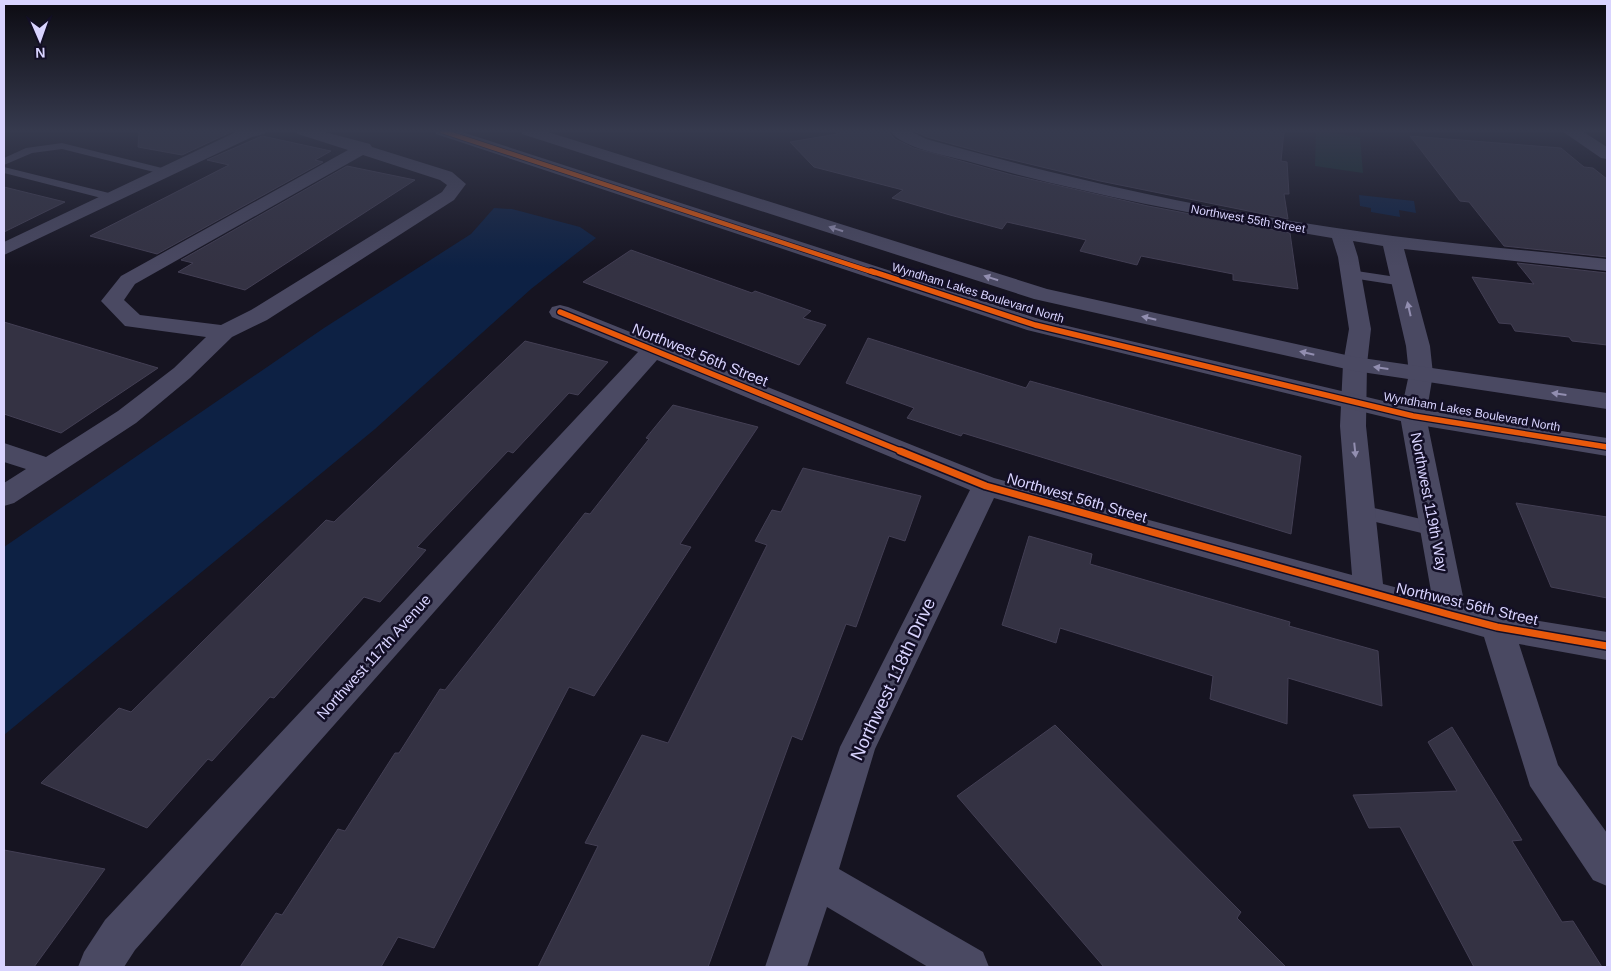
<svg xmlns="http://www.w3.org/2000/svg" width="1611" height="971" font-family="Helvetica,sans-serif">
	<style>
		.green { fill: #132c2d }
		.water { fill: #0d2144 }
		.building { fill: #343243; stroke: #433f54 }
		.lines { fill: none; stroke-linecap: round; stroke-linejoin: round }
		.service { fill: #4a4962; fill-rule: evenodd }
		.minor { fill: #4a4962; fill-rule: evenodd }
		.tertiary { fill: #4a4962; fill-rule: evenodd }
		.cycleway-far2-casing { stroke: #130f26; stroke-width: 6 }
		.cycleway-far1-casing { stroke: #130f26; stroke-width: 8 }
		.cycleway-casing { stroke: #130f26; stroke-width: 10 }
		.cycleway-far2 { stroke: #e8590c; stroke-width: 4.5 }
		.cycleway-far1 { stroke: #e8590c; stroke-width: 5.5 }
		.cycleway { stroke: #e8590c; stroke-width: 7 }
		.oneway { fill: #928eb0 }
		.labels { text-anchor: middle; stroke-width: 5; stroke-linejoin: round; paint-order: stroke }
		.far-street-label { font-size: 12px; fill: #d9d4ff; stroke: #130f26 }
		.street-label { font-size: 15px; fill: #d9d4ff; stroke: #130f26 }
		.near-street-label { font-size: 18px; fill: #d9d4ff; stroke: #130f26 }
	</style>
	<rect width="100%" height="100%" fill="#161421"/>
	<path class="green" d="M 1316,131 L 1360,137 L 1363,173 L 1315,166 Z"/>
	<g class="water">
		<path d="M 1359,195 L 1414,201 L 1416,213 L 1399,210 L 1400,217 L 1371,212 L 1371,208 L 1360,206 Z"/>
		<path d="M 494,208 L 512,209 L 580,227 L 596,238 L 531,289 L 375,429 L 4,735 L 4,547 L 324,328 L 471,234 Z"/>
	</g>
	<g class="building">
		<path d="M 139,131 L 233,131 L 182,155 L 138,147 Z"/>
		<path d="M 837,131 L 888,131 L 895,139 L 914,148 L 1012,175 L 1148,206 L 1290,233 L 1298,289 L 1233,280 L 1233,274 L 1141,256 L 1137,265 L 1080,251 L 1086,240 L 1007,222 L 1002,229 L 950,215 L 892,198 L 903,190 L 814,167 L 790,142 L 837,134 Z"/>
		<path d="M 914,131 L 1284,131 L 1281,161 L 1287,162 L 1289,194 L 1284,194 L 1288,219 L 1100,181 L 984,153 L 927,137 Z"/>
		<path d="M 262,136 L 331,151 L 315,160 L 323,162 L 157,254 L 90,236 L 229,165 L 207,160 Z"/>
		<path d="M 1410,136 L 1561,148 L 1584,167 L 1593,168 L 1607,179 L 1607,257 L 1504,246 L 1469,202 L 1460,201 Z"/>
		<path d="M 347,166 L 415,180 L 245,290 L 178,272 L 193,263 L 181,260 Z"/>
		<path d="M 4,187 L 65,202 L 4,232 Z"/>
		<path d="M 631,250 L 752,293 L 755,291 L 811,311 L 803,318 L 826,325 L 799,365 L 583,282 Z"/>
		<path d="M 1517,263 L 1607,273 L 1607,345 L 1572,341 L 1569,337 L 1515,331 L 1511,324 L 1499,323 L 1472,277 L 1534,284 Z"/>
		<path d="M 4,322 L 158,368 L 61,433 L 4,414 Z"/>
		<path d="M 868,338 L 1026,388 L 1030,381 L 1301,456 L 1291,534 L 963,433 L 961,436 L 907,418 L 914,408 L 846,383 Z"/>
		<path d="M 525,341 L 608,362 L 578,395 L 569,393 L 513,453 L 508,451 L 417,547 L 426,550 L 380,602 L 364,597 L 274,698 L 270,697 L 212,761 L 208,759 L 147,828 L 41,783 L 119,708 L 131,712 L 326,520 L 334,522 Z"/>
		<path d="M 673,405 L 758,427 L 680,544 L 691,547 L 594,696 L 569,687 L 434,948 L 398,937 L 381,967 L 240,967 L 276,913 L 282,915 L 338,829 L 345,831 L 395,753 L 399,753 L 440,689 L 445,690 L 585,513 L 590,514 L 649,439 L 646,438 Z"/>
		<path d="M 803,468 L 921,496 L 905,541 L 889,536 L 856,627 L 846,624 L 802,740 L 792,736 L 708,967 L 538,967 L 598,846 L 585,843 L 642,735 L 668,743 L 767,545 L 755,541 L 772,510 L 781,512 Z"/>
		<path d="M 1516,503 L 1607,517 L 1607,598 L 1551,587 Z"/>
		<path d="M 1029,536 L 1092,554 L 1090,564 L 1290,622 L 1289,626 L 1378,651 L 1382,706 L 1288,678 L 1287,724 L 1210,699 L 1213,676 L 1060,628 L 1056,643 L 1002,625 Z"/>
		<path d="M 1055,725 L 1241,912 L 1237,918 L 1286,967 L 1104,967 L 957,796 Z"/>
		<path d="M 1452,727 L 1522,840 L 1512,841 L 1562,922 L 1573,921 L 1602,967 L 1474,967 L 1400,827 L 1369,828 L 1353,795 L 1457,791 L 1428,742 Z"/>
		<path d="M 4,850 L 105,869 L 34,967 L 4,967 Z"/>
	</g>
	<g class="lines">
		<g class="service">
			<path d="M 62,143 L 170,170 L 172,172 L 166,175 L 62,149 L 32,153 L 4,165 L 4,158 L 26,148 Z"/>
			<path d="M 4,167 L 117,195 L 119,197 L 113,201 L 4,173 Z"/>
			<path d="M 1350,270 L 1403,278 L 1410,282 L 1403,286 L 1345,277 L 1343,274 L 1345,271 Z"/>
			<path d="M 1361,505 L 1434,522 L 1440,524 L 1443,529 L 1440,534 L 1434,536 L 1355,517 L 1352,512 L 1355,507 Z"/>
		</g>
		<g class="minor">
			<path d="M 238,131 L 266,131 L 264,134 L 252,137 L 4,255 L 4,242 Z"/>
			<path d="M 296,131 L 321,131 L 370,144 L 372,147 L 452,172 L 466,184 L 454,200 L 267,320 L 232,337 L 190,378 L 136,423 L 14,503 L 4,506 L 4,483 L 26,469 L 4,462 L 4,443 L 46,457 L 118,411 L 174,368 L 206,337 L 125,326 L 101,301 L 121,276 L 348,150 L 298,134 ZM 363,155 L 440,180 L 447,185 L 442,192 L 251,310 L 221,325 L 140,315 L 124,300 L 135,284 Z"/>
			<path d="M 890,131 L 910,131 L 926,139 C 1079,182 1235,216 1393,236 C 1464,245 1536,251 1607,259 L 1607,271 L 1404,249 L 1430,346 L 1433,374 L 1426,416 L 1465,606 L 1497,614 L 1607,632 L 1607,660 L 1519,644 L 1558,765 L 1607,833 L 1607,886 L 1593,880 L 1530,786 L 1484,637 L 994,498 L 875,749 L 839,869 L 983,952 L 989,967 L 928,967 L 827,907 L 807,967 L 765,967 L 840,747 L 970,490 L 657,360 L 135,950 L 124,967 L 78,967 L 84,952 L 105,920 L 638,352 L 552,317 L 549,312 L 552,307 L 560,305 L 568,307 L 994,478 L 1352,575 L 1340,426 L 1343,364 L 1349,329 L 1338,257 L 1332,238 C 1209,217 1087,195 967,161 C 947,156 902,148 890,131 ZM 1353,241 L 1383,246 L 1406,346 L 1409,374 L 1400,416 L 1432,597 L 1383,584 L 1366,426 L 1367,364 L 1371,329 L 1358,257 Z"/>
			<path d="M 1562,131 L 1582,131 L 1607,147 L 1607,159 L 1601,158 Z"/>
		</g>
		<g class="tertiary">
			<path d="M 434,131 L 459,131 L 1042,320 L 1413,408 L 1607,438 L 1607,456 L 1413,424 L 1027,330 L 436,134 Z"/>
			<path d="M 520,131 L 545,131 L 1047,289 L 1355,357 L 1607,393 L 1607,409 L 1355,371 L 1034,299 L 522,134 Z"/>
		</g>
		<g class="cycleway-far2-casing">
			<path id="cycleway-far2" d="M 442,131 L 875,273"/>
		</g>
		<g class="cycleway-far1-casing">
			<g id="cycleway-far1">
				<path d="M 871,271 L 1035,325 L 1413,416 L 1607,447"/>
				<path d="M 560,312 L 903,452"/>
			</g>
		</g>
		<g class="cycleway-casing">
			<path id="cycleway" d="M 900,451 L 986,486 L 1451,615 L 1497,627 L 1607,646"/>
		</g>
		<use href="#cycleway-far2" class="cycleway-far2"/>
		<use href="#cycleway-far1" class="cycleway-far1"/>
		<use href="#cycleway" class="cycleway"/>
	</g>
	<defs><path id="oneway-solid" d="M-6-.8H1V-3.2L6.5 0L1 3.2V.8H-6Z" transform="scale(1.25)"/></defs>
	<g class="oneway">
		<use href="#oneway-solid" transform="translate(836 229) rotate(-162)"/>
		<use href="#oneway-solid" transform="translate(991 278) rotate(-162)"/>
		<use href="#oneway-solid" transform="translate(1409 309) rotate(-103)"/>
		<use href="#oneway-solid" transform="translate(1149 318) rotate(-167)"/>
		<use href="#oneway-solid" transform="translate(1307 353) rotate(-167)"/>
		<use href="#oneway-solid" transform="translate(1381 368) rotate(-172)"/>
		<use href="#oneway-solid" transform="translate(1559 394) rotate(-172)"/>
		<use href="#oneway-solid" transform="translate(1355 450) rotate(84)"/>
	</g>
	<linearGradient id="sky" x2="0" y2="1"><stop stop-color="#0c0b12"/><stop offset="0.49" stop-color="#363a4e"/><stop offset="1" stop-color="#363a4e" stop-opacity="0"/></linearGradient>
	<rect width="1611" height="267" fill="url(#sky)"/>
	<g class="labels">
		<g class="far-street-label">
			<text transform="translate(1248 219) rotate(10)" y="4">Northwest 55th Street</text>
			<text transform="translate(978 293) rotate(17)" y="4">Wyndham Lakes Boulevard North</text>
			<text transform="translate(1472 412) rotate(10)" y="4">Wyndham Lakes Boulevard North</text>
		</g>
		<g class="street-label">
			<text transform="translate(700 355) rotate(22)" y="5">Northwest 56th Street</text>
			<text transform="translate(1077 498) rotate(16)" y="5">Northwest 56th Street</text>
			<text transform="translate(1429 502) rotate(79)" y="5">Northwest 119th Way</text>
			<text transform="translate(1467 604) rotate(13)" y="5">Northwest 56th Street</text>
			<text transform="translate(374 657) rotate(-48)" y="5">Northwest 117th Avenue</text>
		</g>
		<g class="near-street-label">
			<text transform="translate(893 679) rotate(-65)" y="6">Northwest 118th Drive</text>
		</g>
	</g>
	<rect width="1611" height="971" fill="none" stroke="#d9d4ff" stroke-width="10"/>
	<g transform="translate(40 40) rotate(178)" stroke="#130f26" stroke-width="4" paint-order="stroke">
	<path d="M0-4L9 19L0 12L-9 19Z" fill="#d9d4ff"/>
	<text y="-8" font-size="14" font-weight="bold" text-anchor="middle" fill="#d9d4ff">N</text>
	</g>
</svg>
